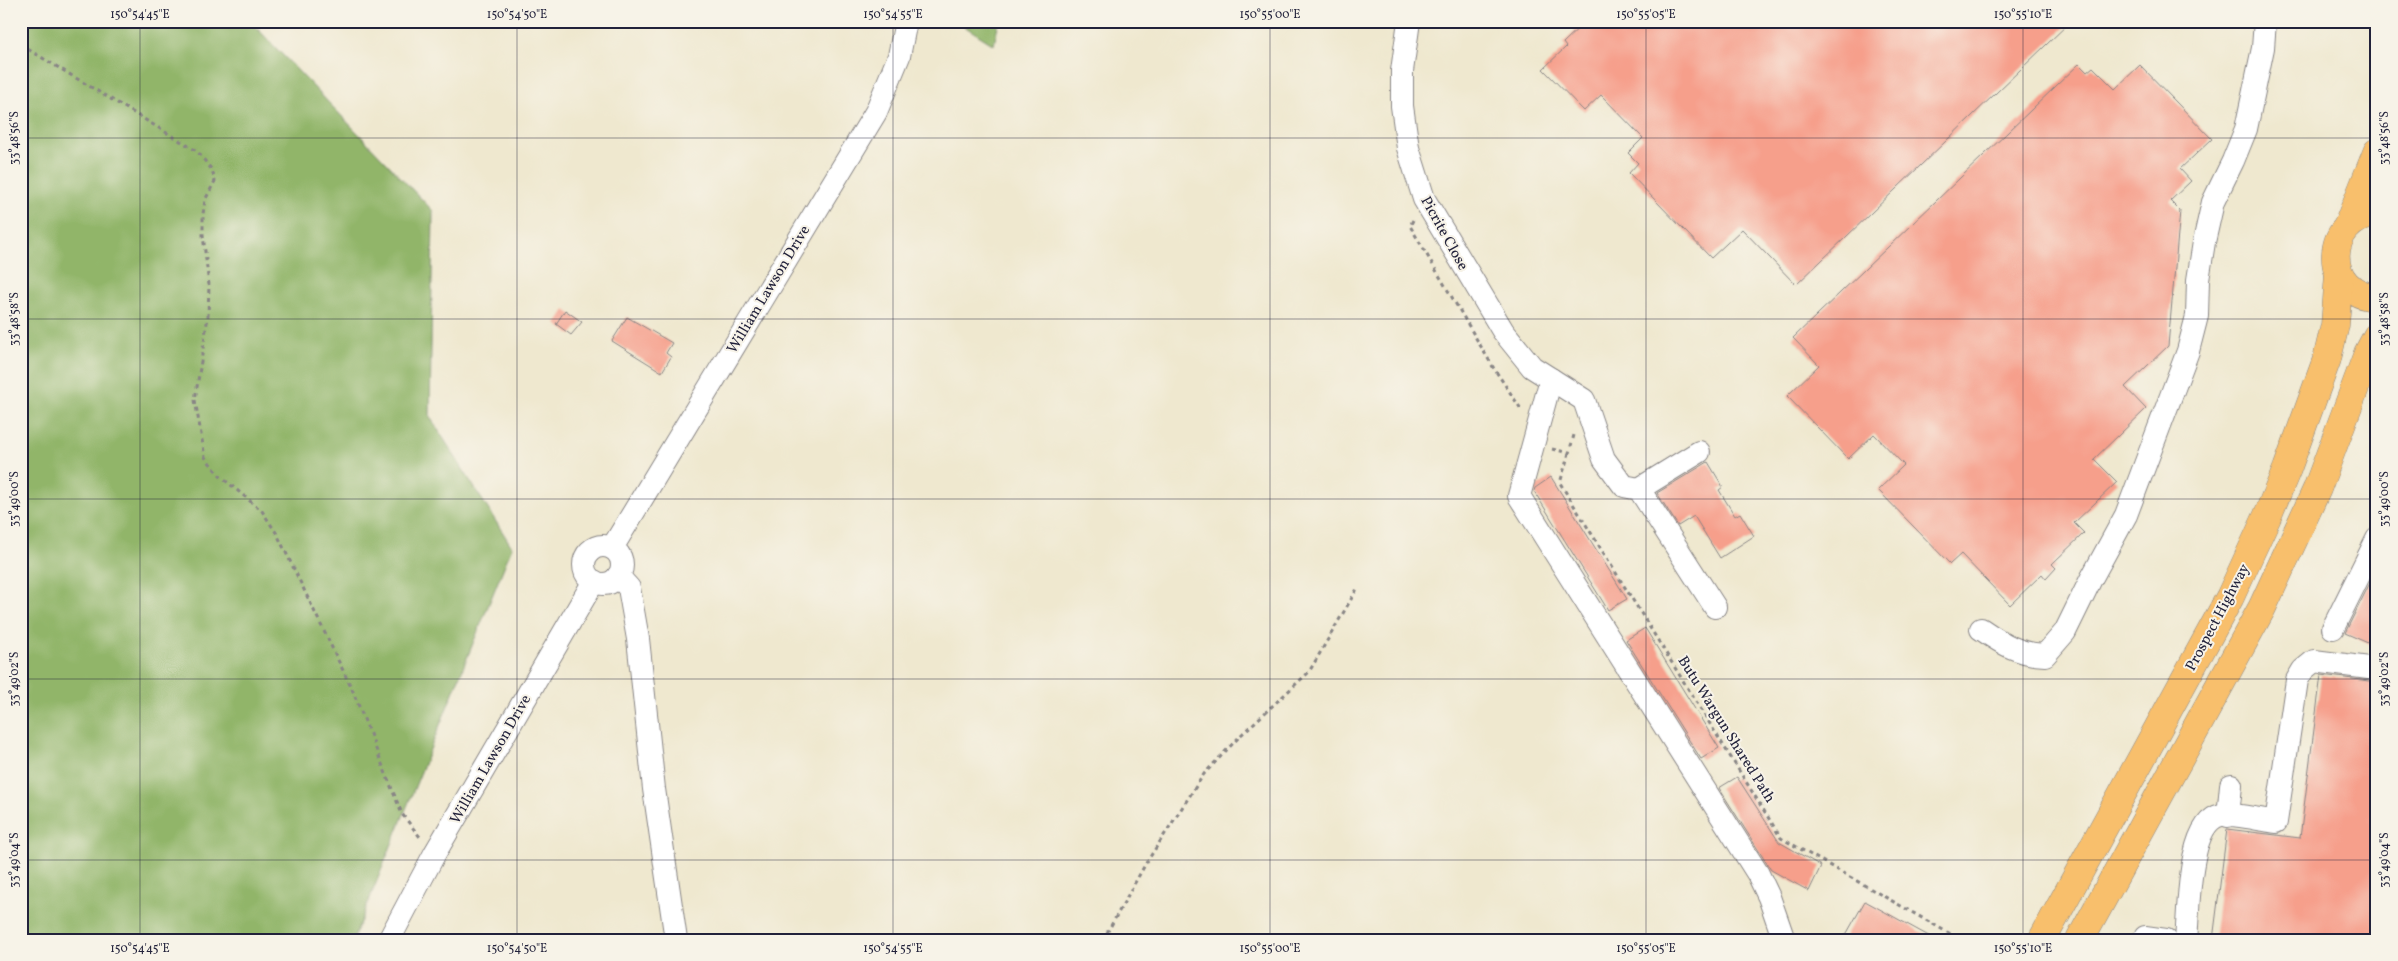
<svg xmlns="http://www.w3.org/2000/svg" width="2398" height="961" font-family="Vollkorn,serif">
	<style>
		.forest { fill: #91b569; stroke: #5a6c52 }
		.building { fill: #f69f8b }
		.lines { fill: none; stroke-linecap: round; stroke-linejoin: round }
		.minor-casing { stroke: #888585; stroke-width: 24 }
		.major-casing { stroke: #888585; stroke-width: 29 }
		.path { stroke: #888585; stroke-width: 3; stroke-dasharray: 4 4; stroke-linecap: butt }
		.minor { stroke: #fff; stroke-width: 22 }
		.major { stroke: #f8bf6c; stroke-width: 28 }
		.ticks { fill: none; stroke: #22223b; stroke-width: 1; stroke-opacity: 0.45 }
		.labels { text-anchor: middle; stroke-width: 4; stroke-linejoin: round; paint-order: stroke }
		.street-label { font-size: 15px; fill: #22223b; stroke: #f7f3e8 }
		.neatline { fill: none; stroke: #22223b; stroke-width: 2 }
		.ticks-label { font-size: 12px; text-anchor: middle; fill: #22223b }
	</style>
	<rect width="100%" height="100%" fill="#f7f3e8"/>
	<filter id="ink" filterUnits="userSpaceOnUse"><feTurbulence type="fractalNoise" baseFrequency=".02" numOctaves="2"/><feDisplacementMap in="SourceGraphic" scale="10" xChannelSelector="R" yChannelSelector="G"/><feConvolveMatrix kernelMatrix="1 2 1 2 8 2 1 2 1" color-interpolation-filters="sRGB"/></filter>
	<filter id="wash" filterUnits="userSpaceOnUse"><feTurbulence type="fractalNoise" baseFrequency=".0096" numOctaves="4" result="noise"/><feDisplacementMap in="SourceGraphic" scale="20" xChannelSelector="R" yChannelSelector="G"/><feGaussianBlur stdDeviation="1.12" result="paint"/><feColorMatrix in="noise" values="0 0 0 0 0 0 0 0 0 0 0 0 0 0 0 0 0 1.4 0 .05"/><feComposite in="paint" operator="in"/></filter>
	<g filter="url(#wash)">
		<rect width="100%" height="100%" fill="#efe8cf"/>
		<g class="forest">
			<path d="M 21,21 L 250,21 L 433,211 L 430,417 L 512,547 L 353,940 L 21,940 Z"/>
			<path d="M 965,21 L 999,21 L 994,45 L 964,26 Z"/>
		</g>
		<g id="blocks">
			<g class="building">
				<path d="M 1586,21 L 2071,21 L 1796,285 L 1742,229 L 1711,258 L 1629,173 L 1638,163 L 1628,153 L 1643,138 L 1601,95 L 1584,111 L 1543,69 L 1566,47 L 1563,43 Z"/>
				<path d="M 2079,64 L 2087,72 L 2093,67 L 2115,89 L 2140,65 L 2212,139 L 2180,169 L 2191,181 L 2170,201 L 2180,211 L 2168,346 L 2125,387 L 2146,409 L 2094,459 L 2117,482 L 2074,523 L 2084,533 L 2052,564 L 2056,568 L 2046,579 L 2042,574 L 2010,605 L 1961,554 L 1950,564 L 1878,490 L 1904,465 L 1874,434 L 1848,459 L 1787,396 L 1819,365 L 1793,338 Z"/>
				<path d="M 565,310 L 582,322 L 571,335 L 556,324 Z"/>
				<path d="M 627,317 L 672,343 L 666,353 L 671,357 L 662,372 L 612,341 Z"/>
				<path d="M 1708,462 L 1723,487 L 1719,490 L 1735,516 L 1740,513 L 1754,536 L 1720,558 L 1694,516 L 1678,526 L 1657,493 Z"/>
				<path d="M 1551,477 L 1627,599 L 1608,610 L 1534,491 L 1535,488 Z"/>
				<path d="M 2377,569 L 2377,647 L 2345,633 Z"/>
				<path d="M 1645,628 L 1719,748 L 1701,759 L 1626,640 Z"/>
				<path d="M 2321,675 L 2377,682 L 2377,940 L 2213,940 L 2227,829 L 2300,838 Z"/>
				<path d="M 1737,777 L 1779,842 L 1821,866 L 1809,891 L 1771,870 L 1719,788 Z"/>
				<path d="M 1865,901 L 1936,940 L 1843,940 Z"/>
			</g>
		</g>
	</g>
	<g filter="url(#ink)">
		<use href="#blocks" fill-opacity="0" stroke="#888585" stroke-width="1"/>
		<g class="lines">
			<g class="minor-casing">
				<g id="minor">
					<path d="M 1409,21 L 1402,71 L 1402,106 L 1408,148 L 1424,199 L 1503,331 L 1532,367 L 1584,400 L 1604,459 L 1624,486 L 1639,489 L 1715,607"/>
					<path d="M 1551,379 L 1519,496 L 1758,874 L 1769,897 L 1784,940"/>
					<path d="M 1639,489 L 1699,452"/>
					<circle cx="603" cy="565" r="19"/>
					<path d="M 612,548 L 876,112 L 899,56 L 906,21"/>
					<path d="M 618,576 L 629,588 L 638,639 L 654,789 L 676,940"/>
					<path d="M 2333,628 L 2377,539"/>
					<path d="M 1981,629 C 2003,644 2018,654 2045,655 L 2065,632 L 2091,579 L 2126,515 L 2188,351 L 2197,316 L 2198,280 L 2204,242 L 2213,202 L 2233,161 L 2246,129 L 2263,48 L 2265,21"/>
					<path d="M 2228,816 L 2231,785"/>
					<path d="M 389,940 L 435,853 L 594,581"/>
					<path d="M 2144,940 L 2145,937 L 2166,940"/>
					<path d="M 2186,940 C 2189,912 2187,822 2221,815 C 2232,813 2263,820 2276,822 L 2297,680 L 2303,670 L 2314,661 L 2377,669"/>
				</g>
			</g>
			<g class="major-casing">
				<g id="major">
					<path d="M 2377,213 C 2322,219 2322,295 2377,297"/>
					<path d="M 2348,225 L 2377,152"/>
					<path d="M 2042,940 L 2230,597 L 2267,517 L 2287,469 L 2327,359 L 2335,325 L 2339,274"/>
					<path d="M 2080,940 L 2262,608 L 2317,489 L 2368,353 L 2377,336"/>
				</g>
			</g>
			<g class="path">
				<path d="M 21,45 L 197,151 L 212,170 L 215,181 L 205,200 L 203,214 L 203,235 L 209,285 L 208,316 L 195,400 L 205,457 L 220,476 L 262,511 L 277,534 L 352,689 L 402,814 L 420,837"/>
				<path d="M 1413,220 L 1410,226 L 1493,367 L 1521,409"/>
				<path d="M 1552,449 L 1569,453 L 1574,435"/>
				<path d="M 1569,453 L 1560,483 L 1781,838 L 1961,940"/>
				<path d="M 1103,940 L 1146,863 L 1204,774 L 1241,735 L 1309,672 L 1357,589"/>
			</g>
			<use href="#minor" class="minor"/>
			<use href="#major" class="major"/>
		</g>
	</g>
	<path class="ticks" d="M 140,21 L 140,940M 517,21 L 517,940M 893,21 L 893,940M 1270,21 L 1270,940M 1646,21 L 1646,940M 2023,21 L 2023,940M 21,138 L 2377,138M 21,319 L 2377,319M 21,499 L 2377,499M 21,679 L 2377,679M 21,860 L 2377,860"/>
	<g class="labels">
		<g class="street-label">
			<text transform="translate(1445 233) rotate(61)" y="5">Picrite Close</text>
			<text transform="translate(768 289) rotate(-59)" y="5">William Lawson Drive</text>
			<text transform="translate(2217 617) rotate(-62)" y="5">Prospect Highway</text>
			<text transform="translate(1727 729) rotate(58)" y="5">Butu Wargun Shared Path</text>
			<text transform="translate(490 759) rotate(-60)" y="5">William Lawson Drive</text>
		</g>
	</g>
	<rect width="2398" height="961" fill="none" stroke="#f7f3e8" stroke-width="55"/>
	<rect x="28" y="28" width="2342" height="906" class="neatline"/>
	<g class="ticks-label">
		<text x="140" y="18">150°54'45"E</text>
		<text x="517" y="18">150°54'50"E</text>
		<text x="893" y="18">150°54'55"E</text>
		<text x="1270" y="18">150°55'00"E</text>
		<text x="1646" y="18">150°55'05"E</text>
		<text x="2023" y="18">150°55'10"E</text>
		<text transform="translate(14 138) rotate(-90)" y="4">33°48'56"S</text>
		<text transform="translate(2384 138) rotate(-90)" y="4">33°48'56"S</text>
		<text transform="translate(14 319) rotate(-90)" y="4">33°48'58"S</text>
		<text transform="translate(2384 319) rotate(-90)" y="4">33°48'58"S</text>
		<text transform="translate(14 499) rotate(-90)" y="4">33°49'00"S</text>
		<text transform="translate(2384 499) rotate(-90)" y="4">33°49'00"S</text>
		<text transform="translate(14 679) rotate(-90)" y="4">33°49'02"S</text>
		<text transform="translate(2384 679) rotate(-90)" y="4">33°49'02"S</text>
		<text transform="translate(14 860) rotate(-90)" y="4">33°49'04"S</text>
		<text transform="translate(2384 860) rotate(-90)" y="4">33°49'04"S</text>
		<text x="140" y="952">150°54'45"E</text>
		<text x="517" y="952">150°54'50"E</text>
		<text x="893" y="952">150°54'55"E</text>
		<text x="1270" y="952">150°55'00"E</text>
		<text x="1646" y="952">150°55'05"E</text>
		<text x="2023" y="952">150°55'10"E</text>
	</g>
</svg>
